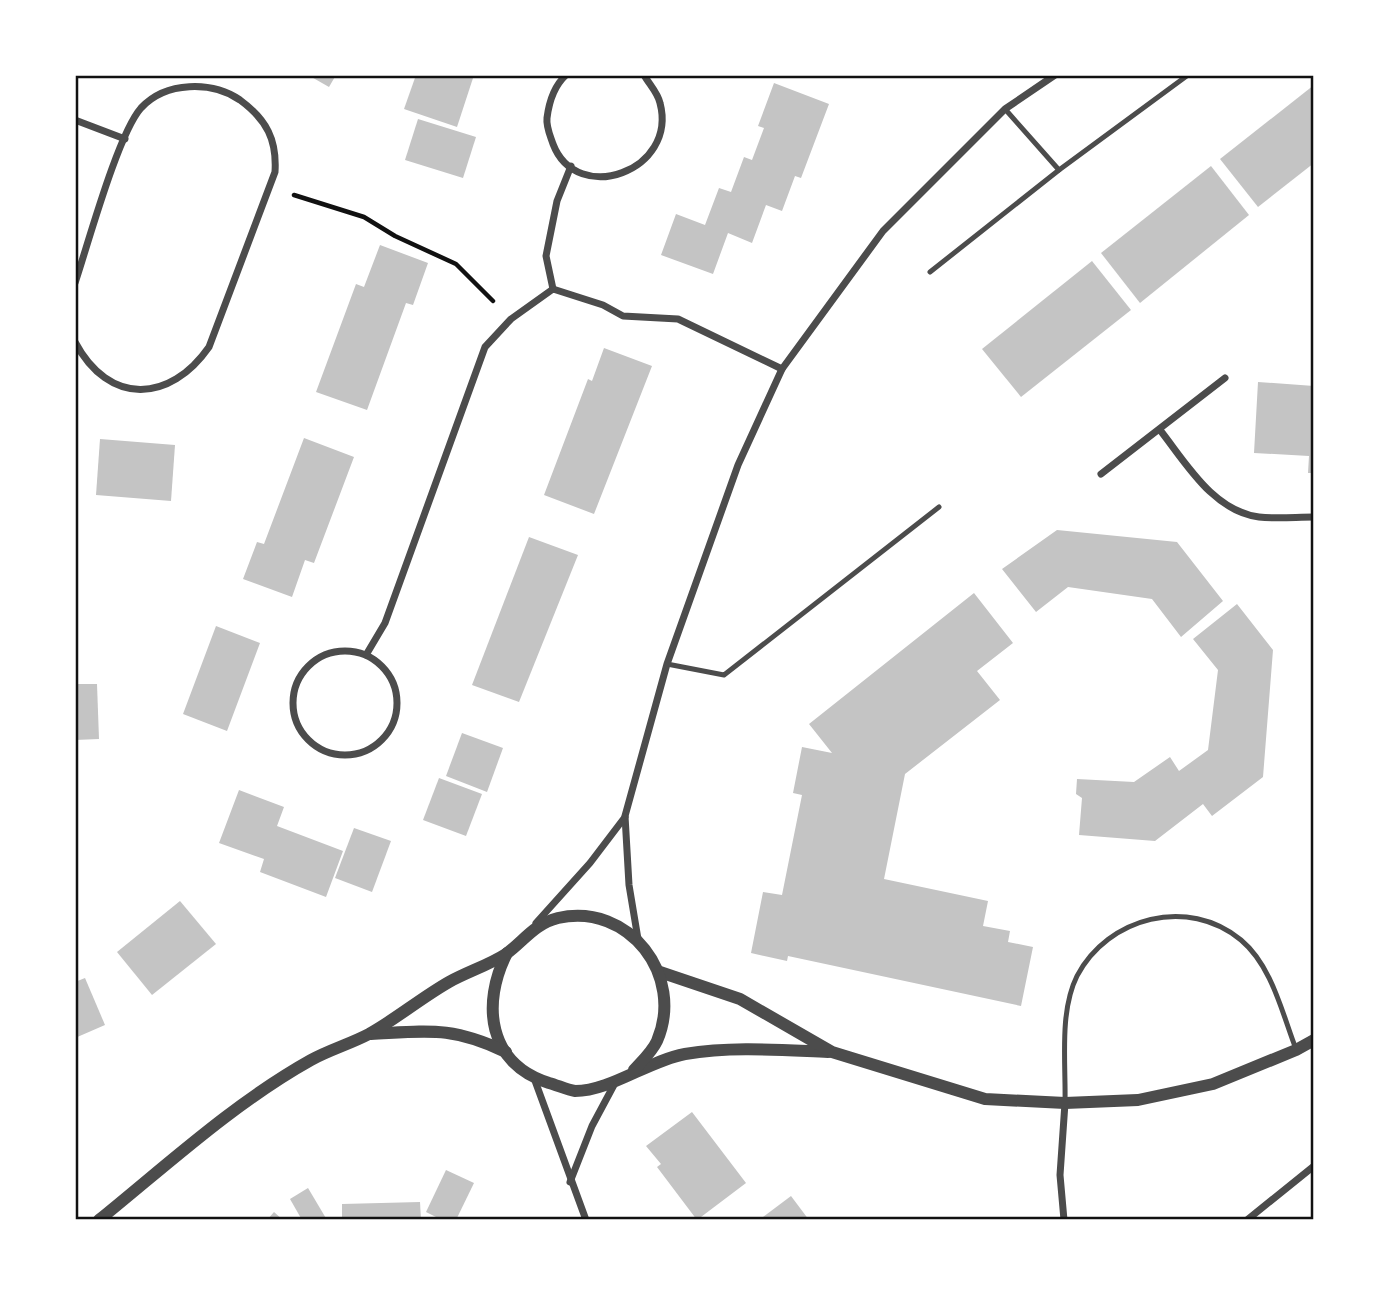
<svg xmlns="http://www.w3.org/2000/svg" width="1389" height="1295" font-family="'Varela Round',sans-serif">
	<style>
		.building { fill: #c4c4c4 }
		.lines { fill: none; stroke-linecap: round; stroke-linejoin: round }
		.path { stroke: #111; stroke-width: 4.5 }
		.service { stroke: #4c4c4c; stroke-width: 5 }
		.minor { stroke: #4c4c4c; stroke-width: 7 }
		.tertiary { stroke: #4c4c4c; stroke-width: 12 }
		.neatline { fill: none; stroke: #111; stroke-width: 2.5 }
	</style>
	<rect width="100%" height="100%" fill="#fff"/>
	<g class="building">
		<path d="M 308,75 L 336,75 L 329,87 Z"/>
		<path d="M 416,75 L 474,75 L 457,127 L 404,109 Z"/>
		<path d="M 774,83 L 829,104 L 801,178 L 795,176 L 782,211 L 766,205 L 752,243 L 728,233 L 713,274 L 661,255 L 676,214 L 705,225 L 719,188 L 731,192 L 744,157 L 752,160 L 764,128 L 758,126 Z"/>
		<path d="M 1314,85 L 1314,163 L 1258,207 L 1220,159 Z"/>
		<path d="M 418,119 L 476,137 L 463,178 L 405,160 Z"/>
		<path d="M 1211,166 L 1249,215 L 1140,303 L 1101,253 Z"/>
		<path d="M 380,245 L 428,263 L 413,305 L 406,303 L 367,410 L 316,392 L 356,284 L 364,287 Z"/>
		<path d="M 1092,261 L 1131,310 L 1021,397 L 982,349 Z"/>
		<path d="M 604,348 L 652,366 L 594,514 L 544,495 L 588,379 L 592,381 Z"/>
		<path d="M 1258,382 L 1314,386 L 1314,473 L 1308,473 L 1309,456 L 1254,453 Z"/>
		<path d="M 304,438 L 354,457 L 314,563 L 305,560 L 292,597 L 243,579 L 257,542 L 264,544 Z"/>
		<path d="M 100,439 L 175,445 L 171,501 L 96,495 Z"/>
		<path d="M 1057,530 L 1177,542 L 1223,601 L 1181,637 L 1152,599 L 1068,587 L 1036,612 L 1002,569 Z"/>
		<path d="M 529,537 L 578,555 L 519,702 L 472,685 Z"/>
		<path d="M 974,593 L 1013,643 L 977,671 L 1000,700 L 905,774 L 884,879 L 988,901 L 983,926 L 1010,931 L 1008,942 L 1033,947 L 1021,1006 L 788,956 L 787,961 L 751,953 L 763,892 L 782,895 L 802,795 L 793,793 L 802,747 L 832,753 L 809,724 Z"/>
		<path d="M 1237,604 L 1273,650 L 1263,777 L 1212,816 L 1203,804 L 1155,841 L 1079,835 L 1082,798 L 1076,794 L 1077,779 L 1134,782 L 1170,757 L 1179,771 L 1208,750 L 1218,670 L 1193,639 Z"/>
		<path d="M 216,626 L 260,643 L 227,731 L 183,714 Z"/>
		<path d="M 75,684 L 97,684 L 99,739 L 75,740 Z"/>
		<path d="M 462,733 L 503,748 L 487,792 L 446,776 Z"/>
		<path d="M 439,778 L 482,794 L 466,836 L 423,820 Z"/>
		<path d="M 239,790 L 284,807 L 277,826 L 343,851 L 326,897 L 260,872 L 264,859 L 219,843 Z"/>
		<path d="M 354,828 L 391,841 L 372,892 L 335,878 Z"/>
		<path d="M 180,901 L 216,944 L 152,995 L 117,952 Z"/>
		<path d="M 85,978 L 105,1025 L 75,1038 L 75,982 Z"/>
		<path d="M 692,1112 L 746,1183 L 697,1220 L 657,1167 L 661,1164 L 646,1146 Z"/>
		<path d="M 446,1170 L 474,1183 L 456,1220 L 442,1220 L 426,1212 Z"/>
		<path d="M 308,1188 L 327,1220 L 302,1220 L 290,1199 Z"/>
		<path d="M 791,1196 L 809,1220 L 759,1220 Z"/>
		<path d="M 420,1202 L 421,1220 L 342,1220 L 342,1204 Z"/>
		<path d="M 274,1212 L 283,1220 L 267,1220 Z"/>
	</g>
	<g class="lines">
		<path class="path" d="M 294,195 L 364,217 L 395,236 L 456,264 L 493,301"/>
		<g class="service">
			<path d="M 1005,109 L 1059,170"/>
			<path d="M 930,272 L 1059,170 L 1188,75"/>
			<path d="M 667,664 L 724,675 L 939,507"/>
			<path d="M 1065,1103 C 1066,1064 1059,1012 1077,976 C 1108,917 1188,896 1241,940 C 1272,966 1282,1013 1296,1049"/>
		</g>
		<g class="minor">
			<path d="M 566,75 C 554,86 549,102 547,118 C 546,127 550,135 553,144 C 577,207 678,171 660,103 C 658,93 649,84 644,75"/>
			<path d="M 75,120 L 125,139"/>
			<path d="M 75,283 C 88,244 118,134 141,108 C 166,81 212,81 240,100 C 267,120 277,140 275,172 L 209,347 C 170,403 109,406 75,342"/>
			<path d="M 553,289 L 546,256 L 557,201 L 571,166"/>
			<path d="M 1160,430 C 1186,463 1213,511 1259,517 C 1277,519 1296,517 1314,517"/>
			<path d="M 1101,474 L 1225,378"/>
			<circle cx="345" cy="703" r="52"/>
			<path d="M 366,655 L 385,623 L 485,347 L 511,319 L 553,289 L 603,305 L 623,316 L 678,319 L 782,369"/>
			<path d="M 536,923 L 590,863 L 625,817"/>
			<path d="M 638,939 L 629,885 L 625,816 L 667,664 L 738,465 L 782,369 L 883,231 L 1005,109 L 1055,75"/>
			<path d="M 534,1078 L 586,1220"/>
			<path d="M 570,1182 L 592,1126 L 615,1083"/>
			<path d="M 1064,1220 L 1060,1175 L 1065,1103"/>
			<path d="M 1247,1220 L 1314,1166"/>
		</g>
		<g class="tertiary">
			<path d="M 507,953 C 481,1004 488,1064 549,1083 C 557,1085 567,1090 575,1091 C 610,1091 648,1061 685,1054 C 732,1046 780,1050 828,1052"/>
			<path d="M 660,972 L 740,999 L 832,1052 L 985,1099 L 1065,1103 L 1138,1100 L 1213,1084 L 1296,1050 L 1314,1040"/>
			<path d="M 371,1034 C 428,1031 452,1026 506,1052"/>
			<path d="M 99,1220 C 167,1165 234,1103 311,1060 C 329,1050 350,1044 369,1034 C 396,1019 421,998 449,982 C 467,972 489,965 506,954 C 524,941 534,924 558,918 C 629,902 685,976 657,1041 C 652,1052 641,1062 634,1070"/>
		</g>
	</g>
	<rect width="1389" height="1295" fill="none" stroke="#ffffff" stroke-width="154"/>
	<rect x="77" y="77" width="1235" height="1141" class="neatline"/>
</svg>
